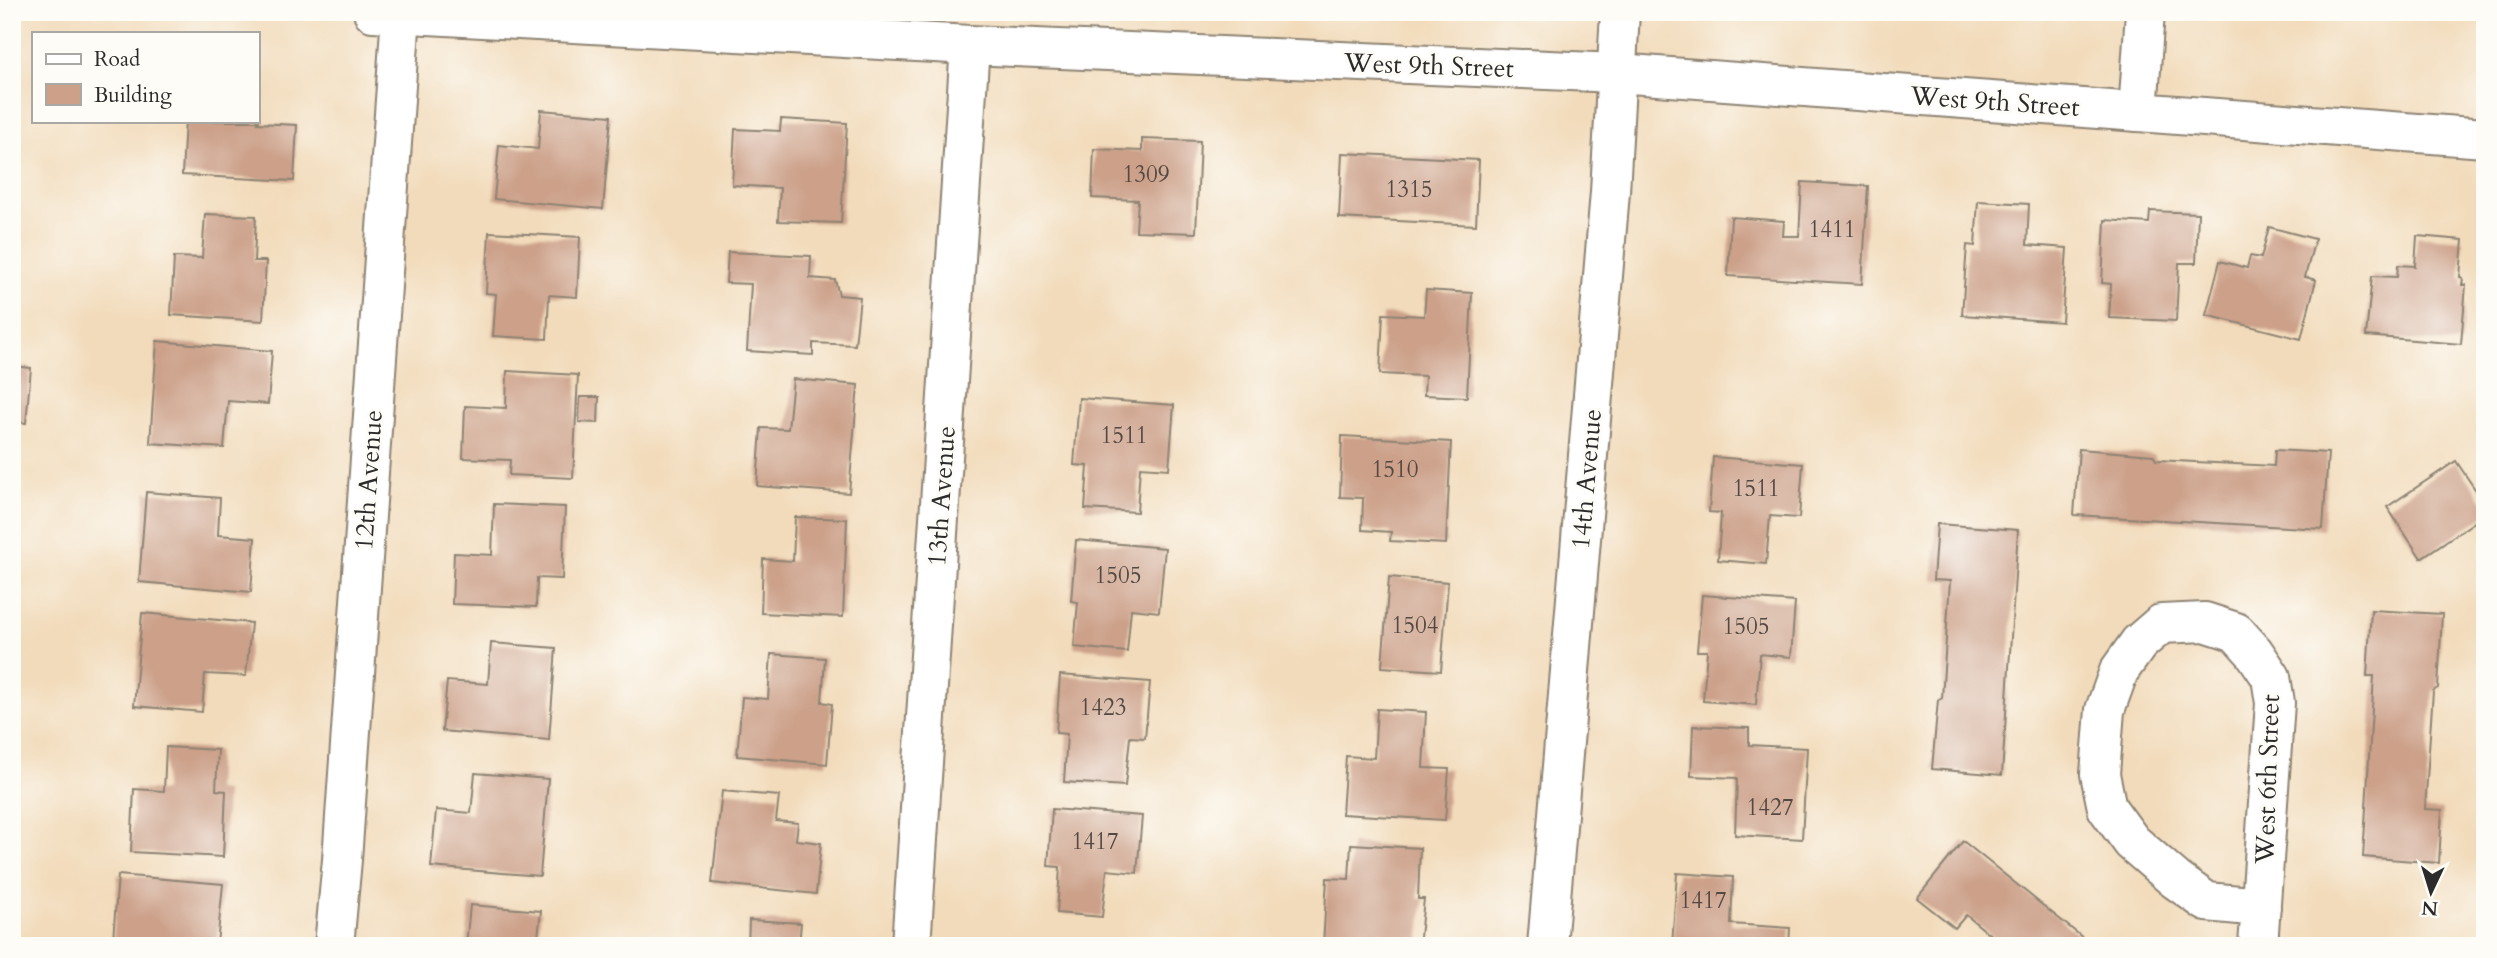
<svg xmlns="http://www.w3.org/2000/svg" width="2497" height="958" font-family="Cardo,serif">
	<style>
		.building { fill: #cca089 }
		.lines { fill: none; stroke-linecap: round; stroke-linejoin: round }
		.minor-casing { stroke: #8e8373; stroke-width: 42 }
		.minor { stroke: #fff; stroke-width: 38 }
		.labels { text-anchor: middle; stroke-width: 6; stroke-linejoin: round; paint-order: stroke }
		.number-label { font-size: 23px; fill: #534842 }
		.street-label { font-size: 26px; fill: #2b2b2b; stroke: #fdfcf7 }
	</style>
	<rect width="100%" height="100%" fill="#fdfcf7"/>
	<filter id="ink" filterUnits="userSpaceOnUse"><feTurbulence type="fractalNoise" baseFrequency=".0143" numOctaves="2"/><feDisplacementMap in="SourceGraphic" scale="14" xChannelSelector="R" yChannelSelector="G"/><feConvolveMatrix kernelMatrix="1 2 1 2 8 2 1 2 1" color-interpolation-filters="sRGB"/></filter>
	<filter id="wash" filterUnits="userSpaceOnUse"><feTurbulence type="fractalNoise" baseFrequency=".00686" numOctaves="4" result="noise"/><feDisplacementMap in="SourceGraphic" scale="28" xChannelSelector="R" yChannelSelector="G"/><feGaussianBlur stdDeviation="1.57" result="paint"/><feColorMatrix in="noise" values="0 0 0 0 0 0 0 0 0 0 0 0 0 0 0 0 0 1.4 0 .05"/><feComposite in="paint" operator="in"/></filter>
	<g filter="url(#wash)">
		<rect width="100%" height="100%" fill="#f2dbbb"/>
		<g id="blocks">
			<g class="building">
				<path d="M 541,110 L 611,116 L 603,209 L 494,199 L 499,145 L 538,149 Z"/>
				<path d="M 781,119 L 847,123 L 841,223 L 778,221 L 780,188 L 732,185 L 735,129 L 780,131 Z"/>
				<path d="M 185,121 L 259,121 L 258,123 L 297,125 L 294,181 L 182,175 Z"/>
				<path d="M 1142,139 L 1200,141 L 1196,233 L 1136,231 L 1138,200 L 1092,198 L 1094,149 L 1142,151 Z"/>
				<path d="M 1342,153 L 1479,160 L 1476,225 L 1339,218 Z"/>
				<path d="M 1802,182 L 1868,186 L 1862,284 L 1728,276 L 1731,217 L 1784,221 L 1783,236 L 1799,236 Z"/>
				<path d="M 1978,201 L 2029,204 L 2027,245 L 2067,248 L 2062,322 L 1962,315 L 1967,245 L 1975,246 Z"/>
				<path d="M 2150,211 L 2198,213 L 2196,263 L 2179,263 L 2176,321 L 2109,318 L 2111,284 L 2102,283 L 2105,220 L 2149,223 Z"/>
				<path d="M 205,214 L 256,216 L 254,261 L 266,261 L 263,321 L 171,315 L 174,257 L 202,258 Z"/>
				<path d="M 2269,227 L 2315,239 L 2305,277 L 2316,280 L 2301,339 L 2206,315 L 2220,261 L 2247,268 L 2250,256 L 2261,258 Z"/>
				<path d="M 489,232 L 580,237 L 577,297 L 549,295 L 547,339 L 493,336 L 496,294 L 486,293 Z"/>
				<path d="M 2417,236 L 2463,240 L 2460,277 L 2463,278 L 2462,285 L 2466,285 L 2461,344 L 2366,336 L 2372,276 L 2397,277 L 2398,265 L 2415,266 Z"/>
				<path d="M 728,252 L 811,256 L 810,278 L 835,280 L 839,295 L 860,297 L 855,345 L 813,343 L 813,355 L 747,351 L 751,284 L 726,283 Z"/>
				<path d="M 1426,290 L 1472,293 L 1467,397 L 1424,395 L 1425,376 L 1380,374 L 1383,314 L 1424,316 Z"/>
				<path d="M 157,341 L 272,351 L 268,404 L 228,401 L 224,448 L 150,443 Z"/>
				<path d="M 12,366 L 31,368 L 26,423 L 12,421 Z"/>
				<path d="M 507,371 L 578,375 L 573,478 L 509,475 L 510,460 L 463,458 L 465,406 L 506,408 Z"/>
				<path d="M 793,379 L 858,385 L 849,493 L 757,486 L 761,428 L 788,429 Z"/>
				<path d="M 580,397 L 599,397 L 598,423 L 579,422 Z"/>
				<path d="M 1079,398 L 1174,405 L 1169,469 L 1140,467 L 1137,512 L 1085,509 L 1088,466 L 1074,465 Z"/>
				<path d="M 1342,436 L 1451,442 L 1446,544 L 1390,541 L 1391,532 L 1362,530 L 1363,498 L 1340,497 Z"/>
				<path d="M 2079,449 L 2153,455 L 2156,460 L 2274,466 L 2275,450 L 2328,453 L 2323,529 L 2074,515 Z"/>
				<path d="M 1713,457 L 1803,464 L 1799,518 L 1770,516 L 1766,564 L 1718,560 L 1721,513 L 1709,512 Z"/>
				<path d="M 2456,461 L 2485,504 L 2485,515 L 2421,558 L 2387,507 Z"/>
				<path d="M 146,492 L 220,498 L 218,535 L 255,538 L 251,592 L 139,582 Z"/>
				<path d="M 494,504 L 565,507 L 562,579 L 537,578 L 536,607 L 452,604 L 454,553 L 492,555 Z"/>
				<path d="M 795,517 L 847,519 L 843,617 L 761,613 L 763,559 L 793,561 Z"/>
				<path d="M 1937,524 L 2018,530 L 2002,775 L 1932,769 L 1938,700 L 1942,698 L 1950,581 L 1933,580 Z"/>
				<path d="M 1076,540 L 1165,548 L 1159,612 L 1131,609 L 1127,652 L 1074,647 L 1078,602 L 1071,601 Z"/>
				<path d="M 1389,577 L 1448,582 L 1441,671 L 1382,667 Z"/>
				<path d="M 1702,595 L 1795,602 L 1791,657 L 1760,654 L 1756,705 L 1703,701 L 1707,651 L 1697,651 Z"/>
				<path d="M 2371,610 L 2442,614 L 2438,688 L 2433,691 L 2425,809 L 2442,810 L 2439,863 L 2363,857 L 2374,676 L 2367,676 Z"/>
				<path d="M 142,613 L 251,623 L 246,676 L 205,674 L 202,712 L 134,706 Z"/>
				<path d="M 491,643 L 556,648 L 549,740 L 442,731 L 447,681 L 488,684 Z"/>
				<path d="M 771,654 L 825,658 L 822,702 L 832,704 L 827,764 L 737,756 L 742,697 L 768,699 Z"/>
				<path d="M 1060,675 L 1150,682 L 1145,738 L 1130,737 L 1125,786 L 1064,782 L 1067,734 L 1056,733 Z"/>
				<path d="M 1377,709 L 1426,712 L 1423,768 L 1449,769 L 1445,820 L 1342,814 L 1346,756 L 1374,758 Z"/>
				<path d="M 1693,726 L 1749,728 L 1749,745 L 1807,748 L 1802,839 L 1735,835 L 1737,778 L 1691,776 Z"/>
				<path d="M 166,747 L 218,750 L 216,790 L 226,791 L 223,857 L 131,852 L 134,789 L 164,791 Z"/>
				<path d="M 475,773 L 548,779 L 540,876 L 431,867 L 436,810 L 471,813 Z"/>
				<path d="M 722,791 L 779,796 L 776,821 L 798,823 L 796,840 L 821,843 L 816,894 L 712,883 Z"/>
				<path d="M 1052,809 L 1142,816 L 1137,873 L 1107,870 L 1102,917 L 1057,913 L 1060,867 L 1048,866 Z"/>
				<path d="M 1963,841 L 2093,946 L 2004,946 L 1966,915 L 1955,928 L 1917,898 Z"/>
				<path d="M 1351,844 L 1420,848 L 1418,899 L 1424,899 L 1419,946 L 1323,946 L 1327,878 L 1349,879 Z"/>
				<path d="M 1677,873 L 1733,877 L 1731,924 L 1790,928 L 1789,946 L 1672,946 Z"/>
				<path d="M 118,875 L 223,884 L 217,944 L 187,941 L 187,946 L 125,946 L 126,940 L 113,939 Z"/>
				<path d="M 470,905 L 541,911 L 537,946 L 466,946 Z"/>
				<path d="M 749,920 L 801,923 L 799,946 L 748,946 Z"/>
			</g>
		</g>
	</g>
	<g filter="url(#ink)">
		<use href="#blocks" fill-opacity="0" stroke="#8e8373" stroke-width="2"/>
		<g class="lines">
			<g class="minor-casing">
				<g id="minor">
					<path d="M 373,12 L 970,45 L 1617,73 L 2485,138"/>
					<path d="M 2138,112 L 2145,12"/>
					<path d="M 334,946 L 342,860 L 401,14"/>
					<path d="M 911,946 L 970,45"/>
					<path d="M 1547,946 L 1610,192 L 1620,12"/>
					<path d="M 2258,946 L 2275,703 L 2271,677 L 2254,652 L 2236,632 L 2205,622 L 2161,624 L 2139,643 L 2119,671 L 2105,710 L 2100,774 L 2107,808 L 2132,842 L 2176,880 L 2207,902 L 2261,907"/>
				</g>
			</g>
			<use href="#minor" class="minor"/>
		</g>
	</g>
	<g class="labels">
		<g class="number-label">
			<text x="1146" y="182">1309</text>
			<text x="1409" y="197">1315</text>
			<text x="1832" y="237">1411</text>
			<text x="1124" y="443">1511</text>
			<text x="1395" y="477">1510</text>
			<text x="1756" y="496">1511</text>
			<text x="1118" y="583">1505</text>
			<text x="1415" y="633">1504</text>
			<text x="1746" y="634">1505</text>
			<text x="1103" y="715">1423</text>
			<text x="1770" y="815">1427</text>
			<text x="1095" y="849">1417</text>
			<text x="1703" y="908">1417</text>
		</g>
		<g class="street-label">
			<text transform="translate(1429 65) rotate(2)" y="9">West 9th Street</text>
			<text transform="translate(1995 101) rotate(4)" y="9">West 9th Street</text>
			<text transform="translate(1586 479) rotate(-85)" y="9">14th Avenue</text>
			<text transform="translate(368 480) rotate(-86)" y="9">12th Avenue</text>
			<text transform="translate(941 496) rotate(-86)" y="9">13th Avenue</text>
			<text transform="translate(2267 779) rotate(-88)" y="9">West 6th Street</text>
		</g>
	</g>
	<rect width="2497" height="958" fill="none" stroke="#fdfcf7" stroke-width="42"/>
	<rect x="32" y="32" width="228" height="91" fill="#fdfcf7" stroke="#a9a8a5" stroke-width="2"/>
	<rect x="46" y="54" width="35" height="10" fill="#ffffff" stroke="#a9a8a5" stroke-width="2"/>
	<text x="94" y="66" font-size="21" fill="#2b2b2b">Road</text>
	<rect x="46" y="84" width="35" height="21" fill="#cca089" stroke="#a9a8a5" stroke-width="2"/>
	<text x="94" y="102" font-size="21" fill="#2b2b2b">Building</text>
	<g transform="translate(2431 892) rotate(184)" stroke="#fdfcf7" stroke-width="5" paint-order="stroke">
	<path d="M0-5L12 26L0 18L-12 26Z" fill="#2b2b2b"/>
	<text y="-10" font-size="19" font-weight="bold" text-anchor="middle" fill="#2b2b2b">N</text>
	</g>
</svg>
